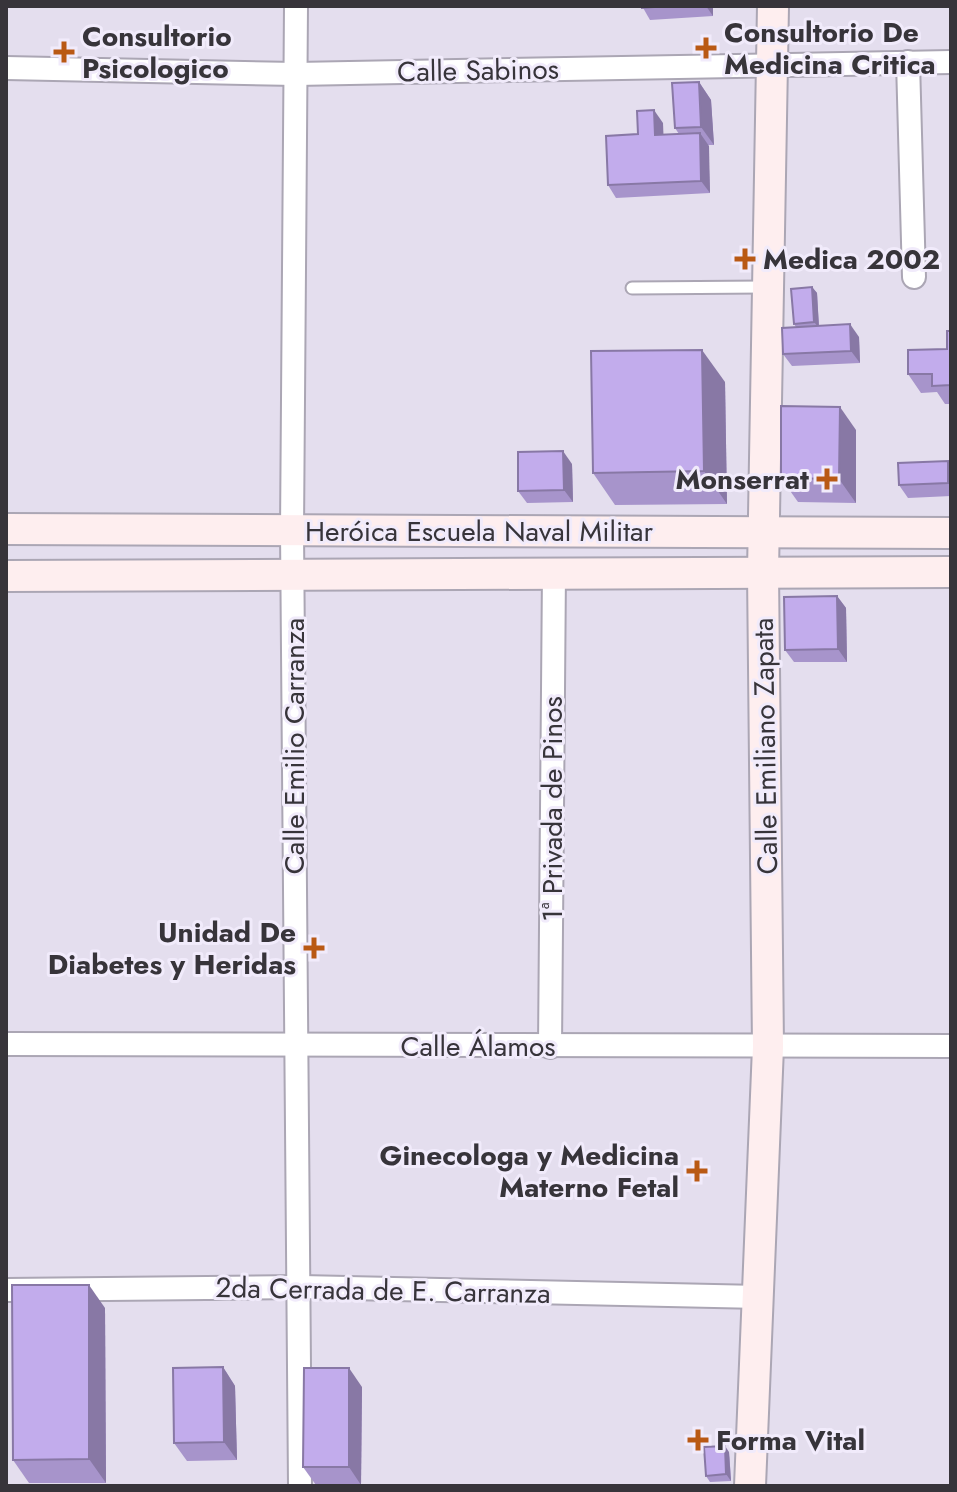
<svg xmlns="http://www.w3.org/2000/svg" width="957" height="1492" font-family="Jost,sans-serif">
	<style>
		.lines { fill: none; stroke-linecap: round; stroke-linejoin: round }
		.lane-casing { stroke: #aba6b4; stroke-width: 15 }
		.street-casing { stroke: #aba6b4; stroke-width: 26 }
		.secondary-casing { stroke: #aba6b4; stroke-width: 34 }
		.lane { stroke: #fff; stroke-width: 11 }
		.street { stroke: #fff; stroke-width: 22 }
		.secondary { stroke: #feeeef; stroke-width: 30 }
		.wall { fill: #a794cb }
		.shaded-wall { fill: #8878a5 }
		.building { fill: #c2acec; stroke: #8878a5; stroke-width: 2 }
		.poi-dot { fill: #b95914; stroke: #f1ebfb; stroke-width: 3 }
		.labels { text-anchor: middle; stroke-width: 6; stroke-linejoin: round; paint-order: stroke }
		.poi-label { font-size: 28px; font-weight: bold; fill: #37343a; stroke: #f1ebfb; text-anchor: start }
		.street-label { font-size: 28px; fill: #37343a; stroke: #f1ebfb }
	</style>
	<rect width="100%" height="100%" fill="#e4deee"/>
	<g class="lines">
		<g class="lane-casing">
			<path id="lane" d="M 632,288 L 765,287"/>
		</g>
		<g class="street-casing">
			<g id="street">
				<path d="M 296,6 L 292,531 L 300,1486"/>
				<path d="M 908,62 L 914,277"/>
				<path d="M 6,68 L 296,74 L 951,62"/>
				<path d="M 6,1044 L 951,1046"/>
				<path d="M 550,1047 L 554,571"/>
				<path d="M 6,1290 L 301,1287 L 760,1297"/>
			</g>
		</g>
		<g class="secondary-casing">
			<g id="secondary">
				<path d="M 6,529 L 951,533"/>
				<path d="M 6,576 L 951,572"/>
				<path d="M 750,1486 L 768,1047 L 763,572 L 773,6"/>
			</g>
		</g>
		<use href="#lane" class="lane"/>
		<use href="#street" class="street"/>
		<use href="#secondary" class="secondary"/>
	</g>
	<g class="wall">
		<path d="M 642,6 L 713,6 L 713,16 L 650,20 Z"/>
		<path d="M 699,82 L 711,100 L 714,145 L 708,145 L 710,193 L 616,198 L 608,185 L 638,134 L 663,123 L 663,135 L 679,134 L 675,128 Z"/>
		<path d="M 812,287 L 817,293 L 819,326 L 859,337 L 860,363 L 792,366 L 783,354 L 796,327 L 794,324 Z"/>
		<path d="M 951,331 L 951,404 L 945,404 L 937,392 L 921,393 L 908,374 L 947,349 Z"/>
		<path d="M 725,382 L 727,504 L 615,505 L 593,473 Z"/>
		<path d="M 856,430 L 856,503 L 798,502 L 781,478 Z"/>
		<path d="M 572,464 L 573,502 L 527,503 L 518,491 Z"/>
		<path d="M 951,466 L 951,496 L 908,498 L 899,485 Z"/>
		<path d="M 837,596 L 846,608 L 847,662 L 794,662 L 785,650 Z"/>
		<path d="M 105,1308 L 106,1483 L 29,1483 L 13,1460 Z"/>
		<path d="M 223,1367 L 235,1386 L 237,1460 L 187,1461 L 174,1443 Z"/>
		<path d="M 362,1387 L 361,1485 L 316,1485 L 303,1467 Z"/>
		<path d="M 729,1452 L 731,1481 L 710,1482 L 706,1476 Z"/>
	</g>
	<g class="shaded-wall">
		<path d="M 706,6 L 713,6 L 713,16 Z"/>
		<path d="M 699,82 L 711,100 L 714,145 L 701,127 Z"/>
		<path d="M 654,110 L 663,123 L 664,148 L 655,135 Z"/>
		<path d="M 700,133 L 709,146 L 710,193 L 701,181 Z"/>
		<path d="M 812,287 L 817,293 L 819,328 L 814,322 Z"/>
		<path d="M 850,324 L 859,337 L 860,363 L 851,351 Z"/>
		<path d="M 702,350 L 725,382 L 727,504 L 704,471 Z"/>
		<path d="M 840,407 L 856,430 L 856,503 L 839,479 Z"/>
		<path d="M 563,451 L 572,464 L 573,502 L 564,490 Z"/>
		<path d="M 948,461 L 951,466 L 951,487 L 948,483 Z"/>
		<path d="M 837,596 L 846,608 L 847,662 L 838,649 Z"/>
		<path d="M 89,1285 L 105,1308 L 106,1483 L 89,1459 Z"/>
		<path d="M 223,1367 L 235,1386 L 237,1460 L 224,1442 Z"/>
		<path d="M 349,1368 L 362,1387 L 361,1485 L 349,1467 Z"/>
		<path d="M 725,1446 L 729,1452 L 731,1481 L 726,1474 Z"/>
	</g>
	<g class="building">
		<path d="M 642,6 L 668,6 L 642,8 Z"/>
		<path d="M 699,82 L 701,127 L 675,128 L 672,83 Z"/>
		<path d="M 654,110 L 655,135 L 700,133 L 701,181 L 608,185 L 606,136 L 638,134 L 637,111 Z"/>
		<path d="M 812,287 L 814,322 L 794,324 L 791,289 Z"/>
		<path d="M 850,324 L 851,351 L 783,354 L 782,328 Z"/>
		<path d="M 947,331 L 951,331 L 951,385 L 932,386 L 932,374 L 908,374 L 908,350 L 947,349 Z"/>
		<path d="M 702,350 L 704,471 L 593,473 L 591,351 Z"/>
		<path d="M 781,406 L 840,407 L 839,479 L 781,478 Z"/>
		<path d="M 563,451 L 564,490 L 518,491 L 518,452 Z"/>
		<path d="M 948,461 L 948,483 L 899,485 L 898,463 Z"/>
		<path d="M 837,596 L 838,649 L 785,650 L 784,597 Z"/>
		<path d="M 12,1285 L 89,1285 L 89,1459 L 13,1460 Z"/>
		<path d="M 223,1367 L 224,1442 L 174,1443 L 173,1368 Z"/>
		<path d="M 304,1368 L 349,1368 L 349,1467 L 303,1467 Z"/>
		<path d="M 725,1446 L 726,1474 L 706,1476 L 704,1447 Z"/>
	</g>
	<g class="poi-dot">
		<path d="M702 36h8v8h8v8h-8v8h-8v-8h-8v-8h8z"/>
		<path d="M60 40h8v8h8v8h-8v8h-8v-8h-8v-8h8z"/>
		<path d="M741 247h8v8h8v8h-8v8h-8v-8h-8v-8h8z"/>
		<path d="M823 467h8v8h8v8h-8v8h-8v-8h-8v-8h8z"/>
		<path d="M310 936h8v8h8v8h-8v8h-8v-8h-8v-8h8z"/>
		<path d="M693 1159h8v8h8v8h-8v8h-8v-8h-8v-8h8z"/>
		<path d="M694 1428h8v8h8v8h-8v8h-8v-8h-8v-8h8z"/>
	</g>
	<g class="labels">
		<g class="poi-label">
			<text x="724" y="42">Consultorio De<tspan x="724" dy="32">Medicina Critica</tspan></text>
			<text x="82" y="46">Consultorio<tspan x="82" dy="32">Psicologico</tspan></text>
			<text x="763" y="269">Medica 2002</text>
			<text x="809" y="489" text-anchor="end">Monserrat</text>
			<text x="296" y="942" text-anchor="end">Unidad De<tspan x="296" dy="32">Diabetes y Heridas</tspan></text>
			<text x="679" y="1165" text-anchor="end">Ginecologa y Medicina<tspan x="679" dy="32">Materno Fetal</tspan></text>
			<text x="716" y="1450">Forma Vital</text>
		</g>
		<g class="street-label">
			<text transform="translate(478 70) rotate(-1)" y="10">Calle Sabinos</text>
			<text x="479" y="541">Heróica Escuela Naval Militar</text>
			<text transform="translate(294 746) rotate(-90)" y="10">Calle Emilio Carranza</text>
			<text transform="translate(765 746) rotate(-91)" y="10">Calle Emiliano Zapata</text>
			<text transform="translate(552 809) rotate(-90)" y="10">1ª Privada de Pinos</text>
			<text x="478" y="1056">Calle Álamos</text>
			<text transform="translate(383 1290) rotate(1)" y="10">2da Cerrada de E. Carranza</text>
		</g>
	</g>
	<rect width="957" height="1492" fill="none" stroke="#37343a" stroke-width="16"/>
</svg>
